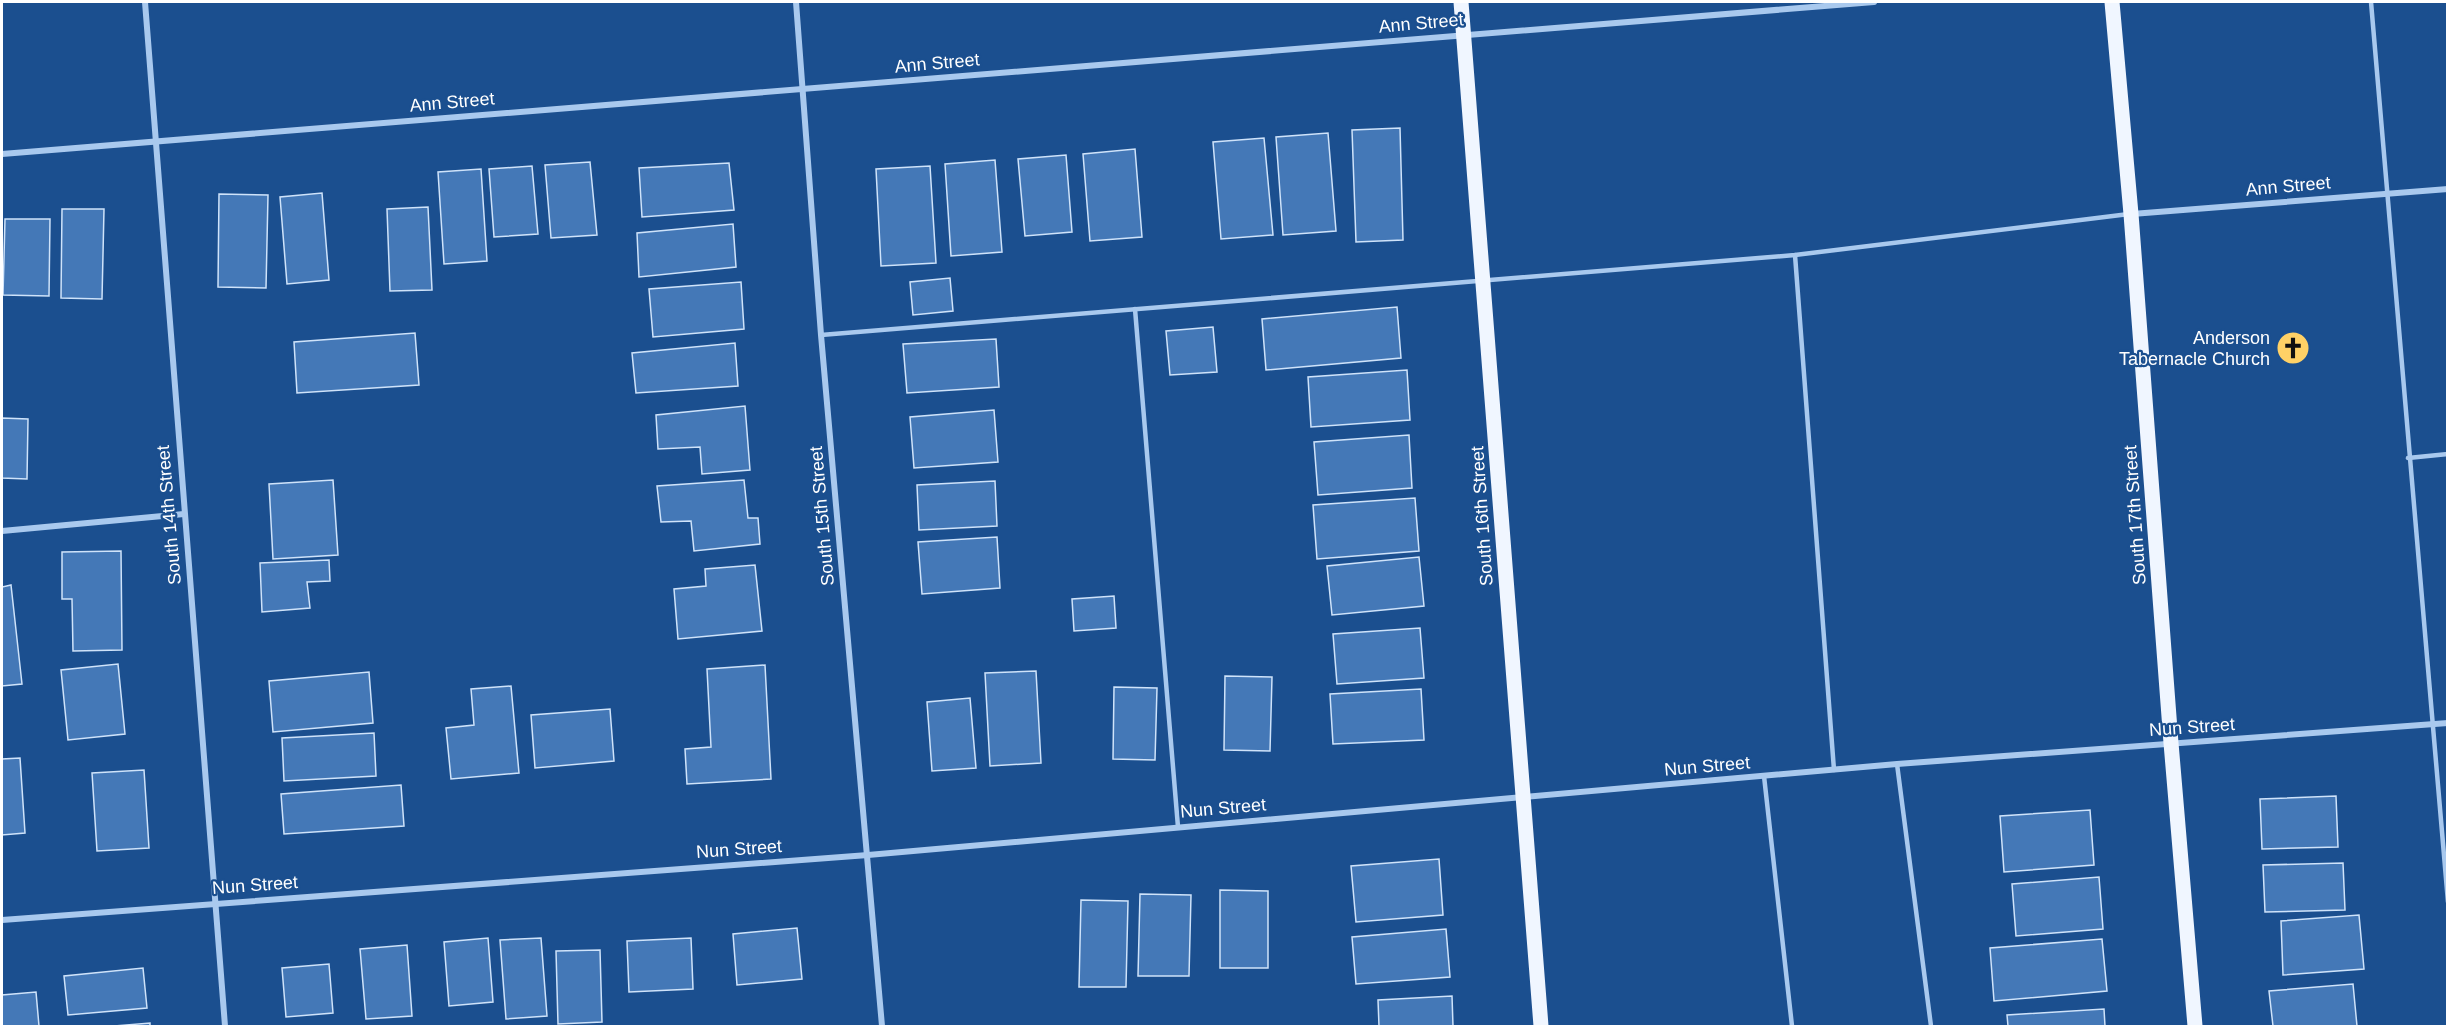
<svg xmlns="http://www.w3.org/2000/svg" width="2449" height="1028" font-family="Helvetica,sans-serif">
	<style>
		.building { fill: #4478b7; stroke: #cfe3fa; stroke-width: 1.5 }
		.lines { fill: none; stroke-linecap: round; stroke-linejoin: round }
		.lane { stroke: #a9c9ee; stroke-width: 4.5 }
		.street { stroke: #a9c9ee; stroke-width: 6 }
		.primary { stroke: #f0f6ff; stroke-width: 15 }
		.labels { text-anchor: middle; stroke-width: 4.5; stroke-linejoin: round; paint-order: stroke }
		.street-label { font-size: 18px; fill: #fff; stroke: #1b4f8f }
		.poi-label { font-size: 18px; fill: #fff; stroke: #1b4f8f; text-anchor: end }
	</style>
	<rect width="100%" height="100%" fill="#1b4f8f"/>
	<g class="building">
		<path d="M 1400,128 L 1403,240 L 1356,242 L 1352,130 Z"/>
		<path d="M 1328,133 L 1336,231 L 1283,235 L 1276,137 Z"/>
		<path d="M 1264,138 L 1273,235 L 1221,239 L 1213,142 Z"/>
		<path d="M 1135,149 L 1142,237 L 1090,241 L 1083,154 Z"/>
		<path d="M 1066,155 L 1072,232 L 1025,236 L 1018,159 Z"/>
		<path d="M 995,160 L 1002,252 L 951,256 L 945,164 Z"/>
		<path d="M 590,162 L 597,235 L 551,238 L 545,165 Z"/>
		<path d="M 729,163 L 734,210 L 642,217 L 639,168 Z"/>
		<path d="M 532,166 L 538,234 L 494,237 L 489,169 Z"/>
		<path d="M 930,166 L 936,263 L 881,266 L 876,169 Z"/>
		<path d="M 481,169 L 487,261 L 444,264 L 438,172 Z"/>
		<path d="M 322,193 L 329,280 L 287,284 L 280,197 Z"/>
		<path d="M 219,194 L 268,195 L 266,288 L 218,287 Z"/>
		<path d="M 428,207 L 432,290 L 390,291 L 387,209 Z"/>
		<path d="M 62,209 L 104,209 L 102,299 L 61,298 Z"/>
		<path d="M 5,219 L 50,219 L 49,296 L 3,295 Z"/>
		<path d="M 733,224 L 736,267 L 639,277 L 637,233 Z"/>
		<path d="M 950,278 L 953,311 L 913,315 L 910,282 Z"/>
		<path d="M 741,282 L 744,329 L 653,337 L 649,289 Z"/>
		<path d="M 1397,307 L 1401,358 L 1266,370 L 1262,319 Z"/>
		<path d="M 1213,327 L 1217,372 L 1170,375 L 1166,331 Z"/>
		<path d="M 415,333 L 419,385 L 297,393 L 294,342 Z"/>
		<path d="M 996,339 L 999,387 L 907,393 L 903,344 Z"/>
		<path d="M 735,343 L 738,386 L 636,393 L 632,353 Z"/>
		<path d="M 1407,370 L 1410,420 L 1311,427 L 1308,377 Z"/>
		<path d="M 745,406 L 750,470 L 702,474 L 700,447 L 658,449 L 656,415 Z"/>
		<path d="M 994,410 L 998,462 L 914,468 L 910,417 Z"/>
		<path d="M 2,418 L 28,419 L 27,479 L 2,478 Z"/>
		<path d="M 1409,435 L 1412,488 L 1318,495 L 1314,442 Z"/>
		<path d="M 333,480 L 338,555 L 273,559 L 269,484 Z"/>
		<path d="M 744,480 L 748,518 L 758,518 L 760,544 L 694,551 L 691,521 L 661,522 L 657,486 Z"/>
		<path d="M 995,481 L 997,526 L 919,530 L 917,485 Z"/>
		<path d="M 1415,498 L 1419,551 L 1317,559 L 1313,505 Z"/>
		<path d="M 997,537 L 1000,588 L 922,594 L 918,542 Z"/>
		<path d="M 121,551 L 122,650 L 73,651 L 72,599 L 62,599 L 62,552 Z"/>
		<path d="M 1419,557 L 1424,606 L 1332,615 L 1327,566 Z"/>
		<path d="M 329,560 L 330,581 L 307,582 L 310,608 L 262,612 L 260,563 Z"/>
		<path d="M 755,565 L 762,631 L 678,639 L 674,589 L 706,586 L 705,569 Z"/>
		<path d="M 11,585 L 22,684 L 2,686 L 2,587 Z"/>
		<path d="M 1114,596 L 1116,628 L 1074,631 L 1072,599 Z"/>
		<path d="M 1420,628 L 1424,678 L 1337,684 L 1333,634 Z"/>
		<path d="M 118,664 L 125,734 L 68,740 L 61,670 Z"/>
		<path d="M 765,665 L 771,779 L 687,784 L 685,749 L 711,747 L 707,669 Z"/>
		<path d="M 1036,671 L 1041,763 L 990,766 L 985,673 Z"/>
		<path d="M 369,672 L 373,723 L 273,732 L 269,681 Z"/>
		<path d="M 1225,676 L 1272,677 L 1270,751 L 1224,750 Z"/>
		<path d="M 511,686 L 519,773 L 451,779 L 446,728 L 474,725 L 471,689 Z"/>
		<path d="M 1114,687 L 1157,688 L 1155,760 L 1113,759 Z"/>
		<path d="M 1421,689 L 1424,740 L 1333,744 L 1330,694 Z"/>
		<path d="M 970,698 L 976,768 L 932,771 L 927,702 Z"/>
		<path d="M 610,709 L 614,761 L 535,768 L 531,715 Z"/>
		<path d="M 374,733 L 376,776 L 284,781 L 282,738 Z"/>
		<path d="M 20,758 L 25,833 L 2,835 L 2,759 Z"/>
		<path d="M 144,770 L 149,848 L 97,851 L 92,773 Z"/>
		<path d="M 401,785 L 404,826 L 284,834 L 281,794 Z"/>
		<path d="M 2336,796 L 2338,847 L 2262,849 L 2260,799 Z"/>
		<path d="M 2090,810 L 2094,865 L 2004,872 L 2000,816 Z"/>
		<path d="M 1439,859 L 1443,915 L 1356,922 L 1351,866 Z"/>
		<path d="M 2343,863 L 2345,910 L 2265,912 L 2263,865 Z"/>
		<path d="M 2099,877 L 2103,929 L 2016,936 L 2012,884 Z"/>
		<path d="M 1220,890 L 1268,891 L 1268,968 L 1220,968 Z"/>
		<path d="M 1140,894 L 1191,895 L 1189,976 L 1138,976 Z"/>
		<path d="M 1081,900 L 1128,901 L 1126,987 L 1079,987 Z"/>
		<path d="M 2359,915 L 2364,969 L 2283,975 L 2281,921 Z"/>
		<path d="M 797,928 L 802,979 L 737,985 L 733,934 Z"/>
		<path d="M 1446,929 L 1450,977 L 1356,984 L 1352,937 Z"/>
		<path d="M 488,938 L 493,1002 L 449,1006 L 444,942 Z"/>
		<path d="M 541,938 L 547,1016 L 506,1019 L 500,940 Z"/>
		<path d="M 691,938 L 693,989 L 629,992 L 627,941 Z"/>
		<path d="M 2102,939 L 2107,991 L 1994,1001 L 1990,948 Z"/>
		<path d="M 407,945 L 412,1016 L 366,1019 L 360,949 Z"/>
		<path d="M 600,950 L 602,1022 L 558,1024 L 556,951 Z"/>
		<path d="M 329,964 L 333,1013 L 286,1017 L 282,968 Z"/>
		<path d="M 143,968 L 147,1008 L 68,1015 L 64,976 Z"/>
		<path d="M 2353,984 L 2357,1026 L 2273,1026 L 2269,991 Z"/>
		<path d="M 36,992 L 39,1026 L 2,1026 L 2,995 Z"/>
		<path d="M 1452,996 L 1453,1026 L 1379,1026 L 1378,1000 Z"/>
		<path d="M 2104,1009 L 2105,1026 L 2008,1026 L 2007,1015 Z"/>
		<path d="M 150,1023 L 150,1026 L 114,1026 Z"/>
	</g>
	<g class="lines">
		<g class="lane">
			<path d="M 2371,2 L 2448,902"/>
			<path d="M 1795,255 L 1834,770"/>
			<path d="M 1135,309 L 1178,827"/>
			<path d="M 821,335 L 1795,255 L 2129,214"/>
			<path d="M 2408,458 L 2448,454"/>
			<path d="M 1897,764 L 1931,1026"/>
			<path d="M 1764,776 L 1792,1026"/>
		</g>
		<g class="street">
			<path d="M 145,2 L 225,1026"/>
			<path d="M 796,2 L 821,335 L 882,1026"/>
			<path d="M 2,154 L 1874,2"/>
			<path d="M 2132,214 L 2448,189"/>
			<path d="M 2,531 L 184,514"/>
			<path d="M 2,920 L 868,855 L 1897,764 L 2448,723"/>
		</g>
		<g class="primary">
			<path d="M 1461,2 L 1541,1026"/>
			<path d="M 2112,2 L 2131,214 L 2171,743 L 2195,1026"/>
		</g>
	</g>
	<defs>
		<g id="church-disc" transform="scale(1.725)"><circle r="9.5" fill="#ffd166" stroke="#1b4f8f"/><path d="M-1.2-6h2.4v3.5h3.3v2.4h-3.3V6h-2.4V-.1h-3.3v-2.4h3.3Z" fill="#111"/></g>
	</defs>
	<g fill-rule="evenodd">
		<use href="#church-disc" x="2293" y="348"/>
	</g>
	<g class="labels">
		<g class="street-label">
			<text transform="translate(1421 23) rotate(-5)" y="6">Ann Street</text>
			<text transform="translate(937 63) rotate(-5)" y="6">Ann Street</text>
			<text transform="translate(452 102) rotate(-5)" y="6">Ann Street</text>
			<text transform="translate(2288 186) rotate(-5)" y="6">Ann Street</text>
			<text transform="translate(169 515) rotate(-95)" y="6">South 14th Street</text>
			<text transform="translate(2135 515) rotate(-94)" y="6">South 17th Street</text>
			<text transform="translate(822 516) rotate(-95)" y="6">South 15th Street</text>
			<text transform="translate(1482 516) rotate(-94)" y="6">South 16th Street</text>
			<text transform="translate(2192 727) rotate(-4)" y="6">Nun Street</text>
			<text transform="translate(1707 766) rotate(-5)" y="6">Nun Street</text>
			<text transform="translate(1223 808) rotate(-5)" y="6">Nun Street</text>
			<text transform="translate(739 849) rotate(-4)" y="6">Nun Street</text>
			<text transform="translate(255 885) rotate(-4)" y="6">Nun Street</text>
		</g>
		<g class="poi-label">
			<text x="2270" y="344">Anderson<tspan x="2270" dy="21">Tabernacle Church</tspan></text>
		</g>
	</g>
	<rect width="2449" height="1028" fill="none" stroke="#ffffff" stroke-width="6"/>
</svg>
